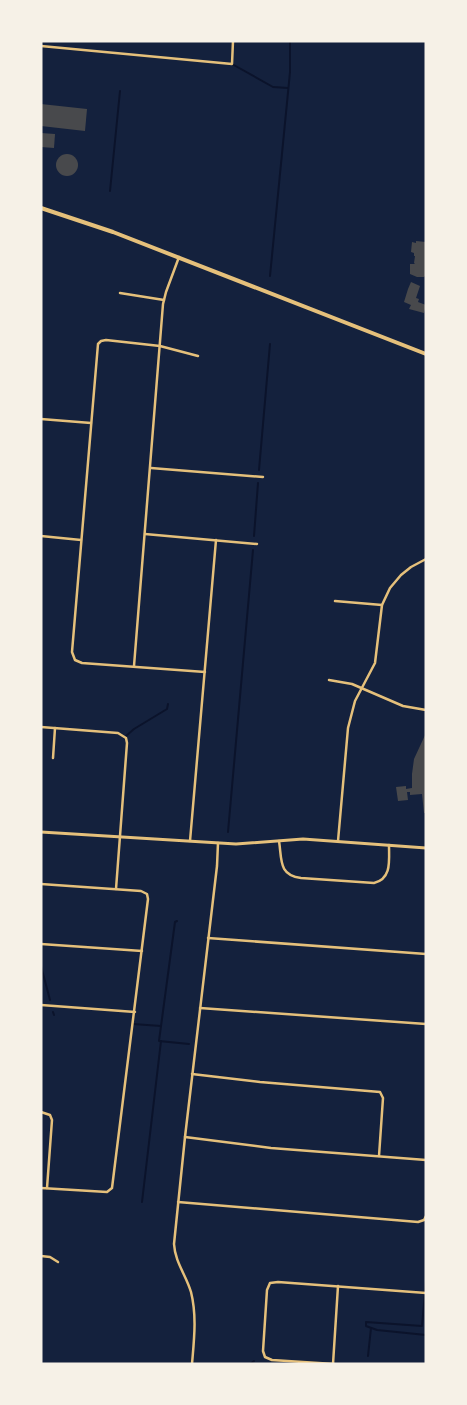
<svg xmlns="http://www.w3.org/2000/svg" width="467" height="1405" font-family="'Source Serif 4',serif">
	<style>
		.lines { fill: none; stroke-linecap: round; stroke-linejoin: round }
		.stream { stroke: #0b132b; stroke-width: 2 }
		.building { fill: #48494c }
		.minor { stroke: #e5c07b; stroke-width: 2.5 }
		.tertiary { stroke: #e5c07b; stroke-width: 3 }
		.secondary { stroke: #e5c07b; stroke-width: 4 }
	</style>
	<rect width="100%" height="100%" fill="#14213d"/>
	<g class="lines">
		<g class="stream">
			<path d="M 232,64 L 273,87 L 288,88"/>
			<path d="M 110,191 L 120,91"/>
			<path d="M 270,276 L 290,72 L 290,41"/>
			<path d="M 259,470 L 270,344"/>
			<path d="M 254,536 L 258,483"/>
			<path d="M 126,736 L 134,729 L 167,709 L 168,704"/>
			<path d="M 228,832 L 253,550"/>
			<path d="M 177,921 L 175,922 L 159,1041 L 189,1044"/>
			<path d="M 41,966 L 50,1000"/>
			<path d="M 53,1012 L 54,1015"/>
			<path d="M 133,1024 L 161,1026"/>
			<path d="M 142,1202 L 161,1041"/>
			<path d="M 426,1281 L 422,1326 L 366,1322 L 366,1326 L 377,1330 L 426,1335"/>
			<path d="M 368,1356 L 371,1328"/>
			<path d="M 250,1364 L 254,1361"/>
		</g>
	</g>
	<g class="building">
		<path d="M 41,104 L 87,109 L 85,131 L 41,126 Z"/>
		<path d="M 41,133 L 55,134 L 54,148 L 41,147 Z"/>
		<circle cx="67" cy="165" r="11"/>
		<path d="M 416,241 L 426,242 L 426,275 L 424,277 L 417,277 L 410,274 L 410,264 L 415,264 L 414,263 L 415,256 L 414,256 L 414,253 L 411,252 L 412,242 L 416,243 Z"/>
		<path d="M 411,282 L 420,286 L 416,298 L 419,299 L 418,302 L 426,305 L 424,313 L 409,309 L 411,305 L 404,302 L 408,289 Z"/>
		<path d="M 426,733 L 426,813 L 424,813 L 422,794 L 410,795 L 410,792 L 407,792 L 408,800 L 398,801 L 396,787 L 406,786 L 406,789 L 412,788 L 412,774 L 414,759 Z"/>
	</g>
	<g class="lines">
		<g class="minor">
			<path d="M 41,46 L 232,64 L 233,41"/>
			<path d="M 120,293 L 164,300"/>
			<path d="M 198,356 L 160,346 L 106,340 L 101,341 L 98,344 L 72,652 L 75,660 L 82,663 L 205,672"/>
			<path d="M 41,419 L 91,423"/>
			<path d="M 151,468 L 263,477"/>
			<path d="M 145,534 L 257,544"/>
			<path d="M 41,536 L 81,540"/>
			<path d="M 335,601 L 382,605"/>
			<path d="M 134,666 L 163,304 L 166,292 L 179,257"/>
			<path d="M 329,680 L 352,684 L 403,706 L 426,710"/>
			<path d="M 41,727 L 118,733 L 126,738 L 127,743 L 116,889"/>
			<path d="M 53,758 L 55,728"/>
			<path d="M 190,841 L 216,540"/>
			<path d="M 279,841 C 282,859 278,875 301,878 L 374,883 C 392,879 389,860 389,845"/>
			<path d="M 338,841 L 348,728 L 355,701 L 375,663 L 382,605 L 390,588 L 401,575 L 411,567 L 426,559"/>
			<path d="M 41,884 L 141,891 L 147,894 L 148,899 L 112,1188 L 107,1192 L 41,1188"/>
			<path d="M 208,938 L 426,954"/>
			<path d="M 41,944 L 142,951"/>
			<path d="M 41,1005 L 135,1012"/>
			<path d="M 200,1008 L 426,1024"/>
			<path d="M 192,1074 L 260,1082 L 380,1092 L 383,1098 L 379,1156"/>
			<path d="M 41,1112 L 50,1115 L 52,1120 L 47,1188"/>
			<path d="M 185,1137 L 271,1148 L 426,1160"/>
			<path d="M 178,1202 L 418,1222 L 424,1220 L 426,1216"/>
			<path d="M 41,1256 L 50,1257 L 58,1262"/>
			<path d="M 192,1364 C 194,1340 197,1316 191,1292 C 186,1275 175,1262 174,1244 L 185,1137 L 217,866 L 218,843"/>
			<path d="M 333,1364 L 338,1286"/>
			<path d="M 334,1364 L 272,1360 L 265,1357 L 263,1351 L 267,1290 L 270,1283 L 278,1282 L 426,1293"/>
		</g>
		<path class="tertiary" d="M 41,832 L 236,844 L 303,839 L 426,848"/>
		<path class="secondary" d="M 41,208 L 113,232 L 426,354"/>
	</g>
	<rect width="467" height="1405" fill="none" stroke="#f6f1e7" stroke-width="85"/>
</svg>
